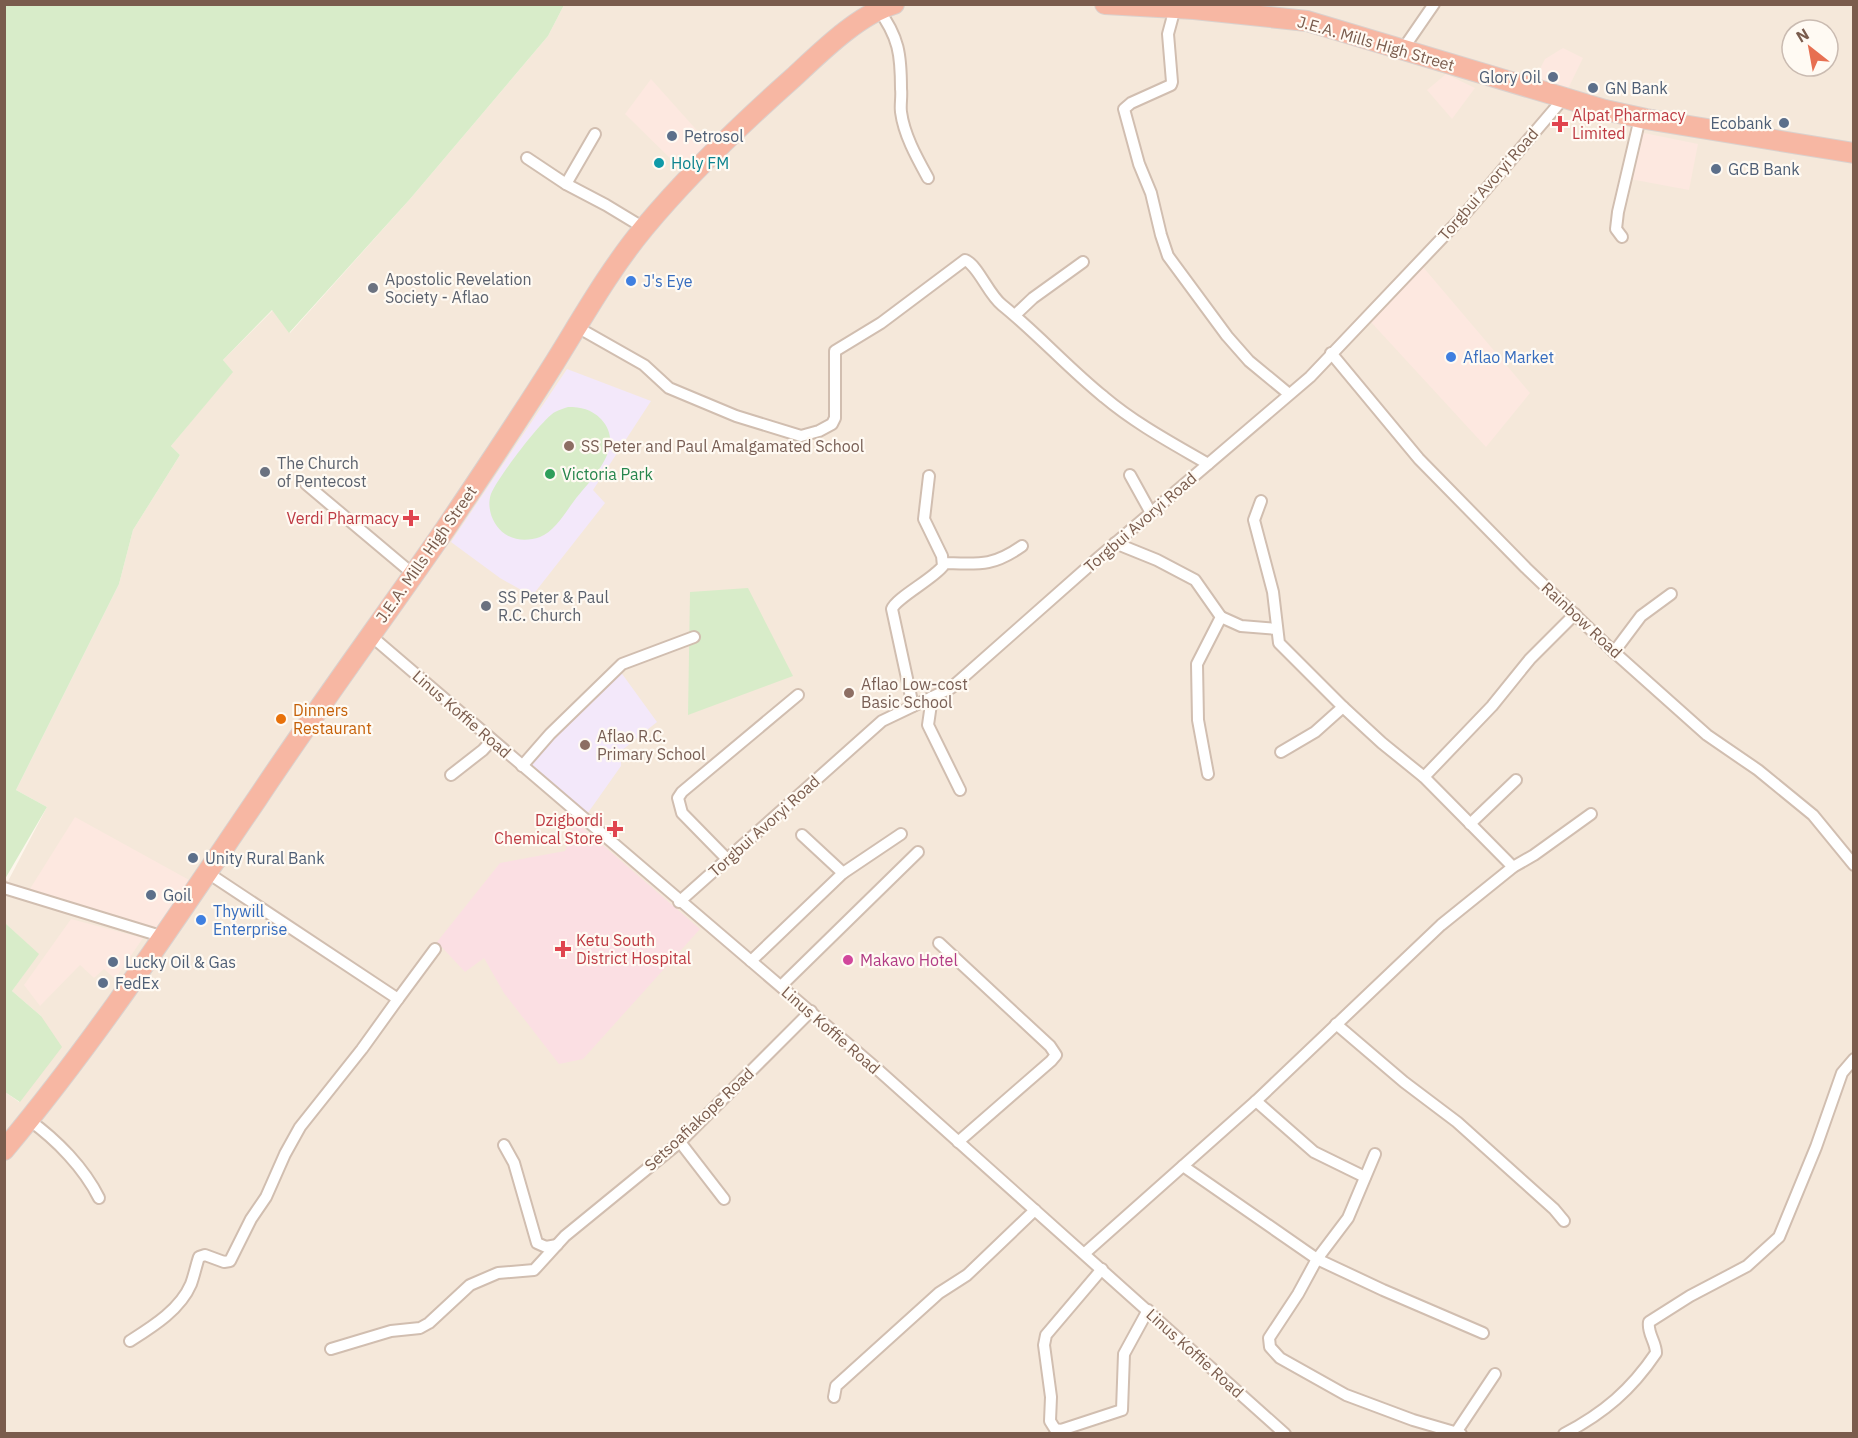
<svg xmlns="http://www.w3.org/2000/svg" width="1858" height="1438" font-family="'IBM Plex Sans',sans-serif">
	<style>
		.residential { fill: #f5e8da; fill-rule: evenodd }
		.commercial { fill: #fde8e0 }
		.education { fill: #f3e8fa }
		.medical { fill: #fbdfe3 }
		.green { fill: #d8ecc9 }
		.lines { fill: none; stroke-linecap: round; stroke-linejoin: round }
		.street-casing { stroke: #d1beb0; stroke-width: 14 }
		.highway-casing { stroke: #dad1cd; stroke-width: 22 }
		.street { stroke: #fff; stroke-width: 10 }
		.highway { stroke: #f7b7a3; stroke-width: 20 }
		.service-dot { fill: #5c6f8a; stroke: #fffaf3; stroke-width: 2 }
		.health-dot { fill: #e0444e; stroke: #fffaf3; stroke-width: 2 }
		.culture-dot { fill: #0f9aa8; stroke: #fffaf3; stroke-width: 2 }
		.shop-dot { fill: #3f7fe0; stroke: #fffaf3; stroke-width: 2 }
		.worship-dot { fill: #6b7280; stroke: #fffaf3; stroke-width: 2 }
		.education-dot { fill: #8d6e63; stroke: #fffaf3; stroke-width: 2 }
		.leisure-dot { fill: #2e9e5b; stroke: #fffaf3; stroke-width: 2 }
		.food-dot { fill: #e8710a; stroke: #fffaf3; stroke-width: 2 }
		.hotel-dot { fill: #d1479c; stroke: #fffaf3; stroke-width: 2 }
		.labels { text-anchor: middle; stroke-width: 4.5; stroke-linejoin: round; paint-order: stroke }
		.street-label { font-size: 16px; fill: #7a5c4d; stroke: #fffaf3 }
		.service-label { font-size: 16px; fill: #4e5e75; stroke: #fffaf3; text-anchor: start }
		.health-label { font-size: 16px; fill: #be3a42; stroke: #fffaf3; text-anchor: start }
		.culture-label { font-size: 16px; fill: #0d838f; stroke: #fffaf3; text-anchor: start }
		.worship-label { font-size: 16px; fill: #5b616d; stroke: #fffaf3; text-anchor: start }
		.shop-label { font-size: 16px; fill: #366cbe; stroke: #fffaf3; text-anchor: start }
		.education-label { font-size: 16px; fill: #785e54; stroke: #fffaf3; text-anchor: start }
		.leisure-label { font-size: 16px; fill: #27864d; stroke: #fffaf3; text-anchor: start }
		.food-label { font-size: 16px; fill: #c56008; stroke: #fffaf3; text-anchor: start }
		.hotel-label { font-size: 16px; fill: #b23c85; stroke: #fffaf3; text-anchor: start }
	</style>
	<rect width="100%" height="100%" fill="#fdf6ec"/>
	<path class="residential" d="M 564,5 L 1853,5 L 1853,1433 L 5,1433 L 5,1092 L 19,1102 L 41,1016 L 12,991 L 38,954 L 5,923 L 5,879 L 8,881 L 47,807 L 16,790 L 119,584 L 133,530 L 180,455 L 171,446 L 232,372 L 223,360 L 273,310 L 290,333 L 410,199 L 548,36 ZM 1792,30 L 1828,30 L 1828,66 L 1792,66 Z"/>
	<g class="commercial">
		<path d="M 1563,48 L 1583,58 L 1566,93 L 1534,80 L 1545,59 Z"/>
		<path d="M 1446,74 L 1475,88 L 1452,119 L 1427,90 Z"/>
		<path d="M 651,79 L 711,146 L 684,172 L 625,114 Z"/>
		<path d="M 1639,132 L 1698,144 L 1689,190 L 1630,179 Z"/>
		<path d="M 1423,267 L 1530,393 L 1486,447 L 1370,321 Z"/>
		<path d="M 75,817 L 191,881 L 152,933 L 28,892 Z"/>
		<path d="M 71,919 L 143,938 L 115,979 L 104,969 L 94,978 L 80,965 L 40,1006 L 24,985 Z"/>
	</g>
	<g class="education">
		<path d="M 567,369 L 651,401 L 593,490 L 605,503 L 532,596 L 500,578 L 451,542 Z"/>
		<path d="M 620,671 L 657,722 L 621,751 L 621,766 L 585,817 L 527,762 Z"/>
	</g>
	<path class="medical" d="M 576,822 L 700,929 L 583,1059 L 559,1064 L 504,993 L 484,958 L 465,972 L 437,942 L 500,863 L 565,851 Z"/>
	<g class="green">
		<path d="M 4,5 L 564,5 L 548,36 L 410,199 L 289,333 L 272,310 L 223,360 L 233,372 L 171,446 L 180,455 L 133,530 L 119,584 L 16,790 L 47,807 L 5,879 Z"/>
		<path d="M 568,407 C 581,407 591,409 601,419 C 627,447 591,479 574,501 C 565,513 555,531 540,537 C 528,541 516,541 505,534 C 493,526 486,508 491,494 C 496,480 542,419 555,412 C 559,410 564,408 568,407 Z"/>
		<path d="M 748,588 L 793,676 L 688,715 L 690,592 Z"/>
		<path d="M 5,923 L 39,954 L 12,991 L 41,1016 L 62,1047 L 20,1102 L 5,1092 Z"/>
	</g>
	<g class="lines">
		<g class="street-casing">
			<g id="street">
				<path d="M 1175,8 L 1168,34 L 1172,82 L 1171,85 L 1131,103 L 1124,109 L 1139,164 L 1151,193 L 1161,235 L 1168,256 L 1227,336 L 1249,361 L 1289,394"/>
				<path d="M 878,9 C 899,37 901,55 901,89 C 902,96 900,105 901,112 C 904,135 917,158 928,178"/>
				<path d="M 1403,49 L 1434,4"/>
				<path d="M 527,158 L 566,184 L 606,205 L 644,228"/>
				<path d="M 566,184 L 595,134"/>
				<path d="M 1622,237 L 1616,229 L 1618,212 L 1640,118"/>
				<path d="M 1015,315 L 1033,298 L 1083,262"/>
				<path d="M 577,327 L 644,365 L 669,388 L 736,416 L 801,436 L 819,431 L 832,424 L 835,418 L 835,351 L 881,323 L 965,260 C 978,265 988,294 1002,305 C 1038,334 1068,368 1104,397 C 1136,424 1172,443 1208,464"/>
				<path d="M 1331,353 L 1419,459 L 1526,568 L 1614,652 L 1707,735 L 1758,770 L 1813,815 L 1854,865"/>
				<path d="M 1130,475 L 1151,513"/>
				<path d="M 306,484 L 413,574"/>
				<path d="M 1261,501 L 1254,520 L 1273,592 L 1279,643 L 1343,707 L 1382,743 L 1424,777 L 1513,867"/>
				<path d="M 1115,543 L 1157,560 L 1195,580 L 1221,617 L 1197,664 L 1198,720 L 1208,774"/>
				<path d="M 943,563 C 979,564 992,567 1022,546"/>
				<path d="M 1221,617 L 1241,626 L 1277,629"/>
				<path d="M 370,635 L 876,1068 L 1285,1434"/>
				<path d="M 1614,652 L 1641,616 L 1671,594"/>
				<path d="M 932,697 L 928,725 L 960,790"/>
				<path d="M 913,706 L 892,609 C 896,598 933,579 943,566 L 942,556 L 924,519 L 929,476"/>
				<path d="M 1281,752 L 1315,732 L 1343,707"/>
				<path d="M 522,766 L 550,734 L 622,664 L 694,637"/>
				<path d="M 451,775 L 483,750 L 492,740"/>
				<path d="M 1424,777 L 1492,706 L 1530,659 L 1575,614"/>
				<path d="M 1470,824 L 1516,780"/>
				<path d="M 802,835 L 843,873"/>
				<path d="M 727,859 L 682,813 L 678,798 L 682,792 L 798,695"/>
				<path d="M 4,888 L 164,937"/>
				<path d="M 679,902 L 882,721 L 951,688 L 1098,558 L 1310,377 L 1464,215 L 1563,99"/>
				<path d="M 939,943 L 1050,1046 L 1056,1055 L 1051,1061 L 958,1142"/>
				<path d="M 751,961 L 843,873 L 901,834"/>
				<path d="M 781,986 L 918,852"/>
				<path d="M 398,999 L 435,949"/>
				<path d="M 1336,1024 L 1404,1082 L 1457,1122 L 1554,1209 L 1564,1221"/>
				<path d="M 1256,1101 L 1314,1152 L 1365,1177"/>
				<path d="M 29,1120 C 57,1140 84,1168 99,1198"/>
				<path d="M 680,1142 L 724,1199"/>
				<path d="M 504,1145 L 514,1163 L 537,1243 L 546,1247 L 557,1245"/>
				<path d="M 1375,1154 L 1348,1218 L 1317,1259 L 1298,1294 L 1269,1338 L 1270,1347 L 1280,1358 L 1346,1395 L 1413,1420 L 1461,1434"/>
				<path d="M 1183,1166 L 1317,1259 L 1383,1290 L 1483,1333"/>
				<path d="M 1085,1253 L 1256,1101 L 1441,925 L 1513,867 L 1534,855 L 1591,814"/>
				<path d="M 1102,1269 L 1046,1335 L 1044,1345 L 1051,1397 L 1050,1421 L 1055,1429 L 1061,1430 L 1122,1410 L 1124,1354 L 1148,1310"/>
				<path d="M 130,1341 C 152,1327 180,1310 191,1284 C 194,1276 196,1266 199,1257 L 205,1255 L 224,1262 L 230,1261 L 251,1219 L 266,1197 L 285,1154 L 300,1127 L 362,1049 L 398,999 L 208,873"/>
				<path d="M 331,1349 L 391,1331 L 420,1328 L 429,1323 L 470,1285 L 498,1273 L 534,1270 L 565,1236 L 680,1142 L 811,1011"/>
				<path d="M 834,1397 L 836,1386 L 939,1293 L 967,1275 L 1035,1210"/>
				<path d="M 1455,1434 L 1495,1374"/>
				<path d="M 1564,1434 C 1604,1413 1631,1390 1656,1353 C 1656,1342 1647,1333 1649,1322 L 1690,1296 L 1747,1266 L 1779,1237 L 1816,1147 L 1842,1073 L 1854,1059"/>
			</g>
		</g>
		<g class="highway-casing">
			<g id="highway">
				<path d="M 1105,4 L 1194,9 L 1307,21 L 1605,110 L 1646,119 L 1854,153"/>
				<path d="M 4,1150 C 97,1039 176,918 257,799 C 318,707 384,618 446,528 C 483,473 520,418 555,362 C 583,317 610,269 644,228 C 689,174 741,124 794,77 C 822,51 858,15 894,4"/>
			</g>
		</g>
		<use href="#street" class="street"/>
		<use href="#highway" class="highway"/>
	</g>
	<g class="service-dot">
		<circle cx="1553" cy="77" r="6"/>
		<circle cx="1593" cy="88" r="6"/>
		<circle cx="1784" cy="123" r="6"/>
		<circle cx="672" cy="136" r="6"/>
		<circle cx="1716" cy="169" r="6"/>
		<circle cx="193" cy="858" r="6"/>
		<circle cx="151" cy="895" r="6"/>
		<circle cx="113" cy="962" r="6"/>
		<circle cx="103" cy="983" r="6"/>
	</g>
	<g class="health-dot">
		<path d="M1557 115h6v6h6v6h-6v6h-6v-6h-6v-6h6z"/>
		<path d="M408 509h6v6h6v6h-6v6h-6v-6h-6v-6h6z"/>
		<path d="M612 820h6v6h6v6h-6v6h-6v-6h-6v-6h6z"/>
		<path d="M560 940h6v6h6v6h-6v6h-6v-6h-6v-6h6z"/>
	</g>
	<circle class="culture-dot" cx="659" cy="163" r="6"/>
	<g class="shop-dot">
		<circle cx="631" cy="281" r="6"/>
		<circle cx="1451" cy="357" r="6"/>
		<circle cx="201" cy="920" r="6"/>
	</g>
	<g class="worship-dot">
		<circle cx="373" cy="288" r="6"/>
		<circle cx="265" cy="472" r="6"/>
		<circle cx="486" cy="606" r="6"/>
	</g>
	<g class="education-dot">
		<circle cx="569" cy="446" r="6"/>
		<circle cx="849" cy="693" r="6"/>
		<circle cx="585" cy="745" r="6"/>
	</g>
	<circle class="leisure-dot" cx="550" cy="474" r="6"/>
	<circle class="food-dot" cx="281" cy="719" r="6"/>
	<circle class="hotel-dot" cx="848" cy="960" r="6"/>
	<g class="labels">
		<g class="street-label">
			<text transform="translate(1376 43) rotate(16)" y="6">J.E.A. Mills High Street</text>
			<text transform="translate(1488 184) rotate(-49)" y="6">Torgbui Avoryi Road</text>
			<text transform="translate(1140 522) rotate(-41)" y="6">Torgbui Avoryi Road</text>
			<text transform="translate(426 554) rotate(-55)" y="6">J.E.A. Mills High Street</text>
			<text transform="translate(1582 620) rotate(43)" y="6">Rainbow Road</text>
			<text transform="translate(462 714) rotate(41)" y="6">Linus Koffie Road</text>
			<text transform="translate(764 826) rotate(-42)" y="6">Torgbui Avoryi Road</text>
			<text transform="translate(831 1030) rotate(41)" y="6">Linus Koffie Road</text>
			<text transform="translate(699 1119) rotate(-43)" y="6">Setsoafiakope Road</text>
			<text transform="translate(1195 1353) rotate(42)" y="6">Linus Koffie Road</text>
		</g>
		<g class="service-label">
			<text x="1541" y="83" text-anchor="end">Glory Oil</text>
			<text x="1605" y="94">GN Bank</text>
			<text x="1772" y="129" text-anchor="end">Ecobank</text>
			<text x="684" y="142">Petrosol</text>
			<text x="1728" y="175">GCB Bank</text>
			<text x="205" y="864">Unity Rural Bank</text>
			<text x="163" y="901">Goil</text>
			<text x="125" y="968">Lucky Oil &amp; Gas</text>
			<text x="115" y="989">FedEx</text>
		</g>
		<g class="health-label">
			<text x="1572" y="121">Alpat Pharmacy<tspan x="1572" dy="18">Limited</tspan></text>
			<text x="399" y="524" text-anchor="end">Verdi Pharmacy</text>
			<text x="603" y="826" text-anchor="end">Dzigbordi<tspan x="603" dy="18">Chemical Store</tspan></text>
			<text x="576" y="946">Ketu South<tspan x="576" dy="18">District Hospital</tspan></text>
		</g>
		<g class="culture-label">
			<text x="671" y="169">Holy FM</text>
		</g>
		<g class="worship-label">
			<text x="385" y="285">Apostolic Revelation<tspan x="385" dy="18">Society - Aflao</tspan></text>
			<text x="277" y="469">The Church<tspan x="277" dy="18">of Pentecost</tspan></text>
			<text x="498" y="603">SS Peter &amp; Paul<tspan x="498" dy="18">R.C. Church</tspan></text>
		</g>
		<g class="shop-label">
			<text x="643" y="287">J's Eye</text>
			<text x="1463" y="363">Aflao Market</text>
			<text x="213" y="917">Thywill<tspan x="213" dy="18">Enterprise</tspan></text>
		</g>
		<g class="education-label">
			<text x="581" y="452">SS Peter and Paul Amalgamated School</text>
			<text x="861" y="690">Aflao Low-cost<tspan x="861" dy="18">Basic School</tspan></text>
			<text x="597" y="742">Aflao R.C.<tspan x="597" dy="18">Primary School</tspan></text>
		</g>
		<g class="leisure-label">
			<text x="562" y="480">Victoria Park</text>
		</g>
		<g class="food-label">
			<text x="293" y="716">Dinners<tspan x="293" dy="18">Restaurant</tspan></text>
		</g>
		<g class="hotel-label">
			<text x="860" y="966">Makavo Hotel</text>
		</g>
	</g>
	<rect width="1858" height="1438" fill="none" stroke="#7a5c4d" stroke-width="12"/>
	<g transform="translate(1810 48) rotate(329)"><circle r="28" fill="#fffaf3" stroke="#cabbb1" stroke-width="1.5"/>
	<path d="M0-4.5L10 22L0 15L-10 22Z" fill="#e76f51"/>
	<text y="-9" font-size="16" font-weight="bold" text-anchor="middle" fill="#7a5c4d">N</text>
	</g>
</svg>
